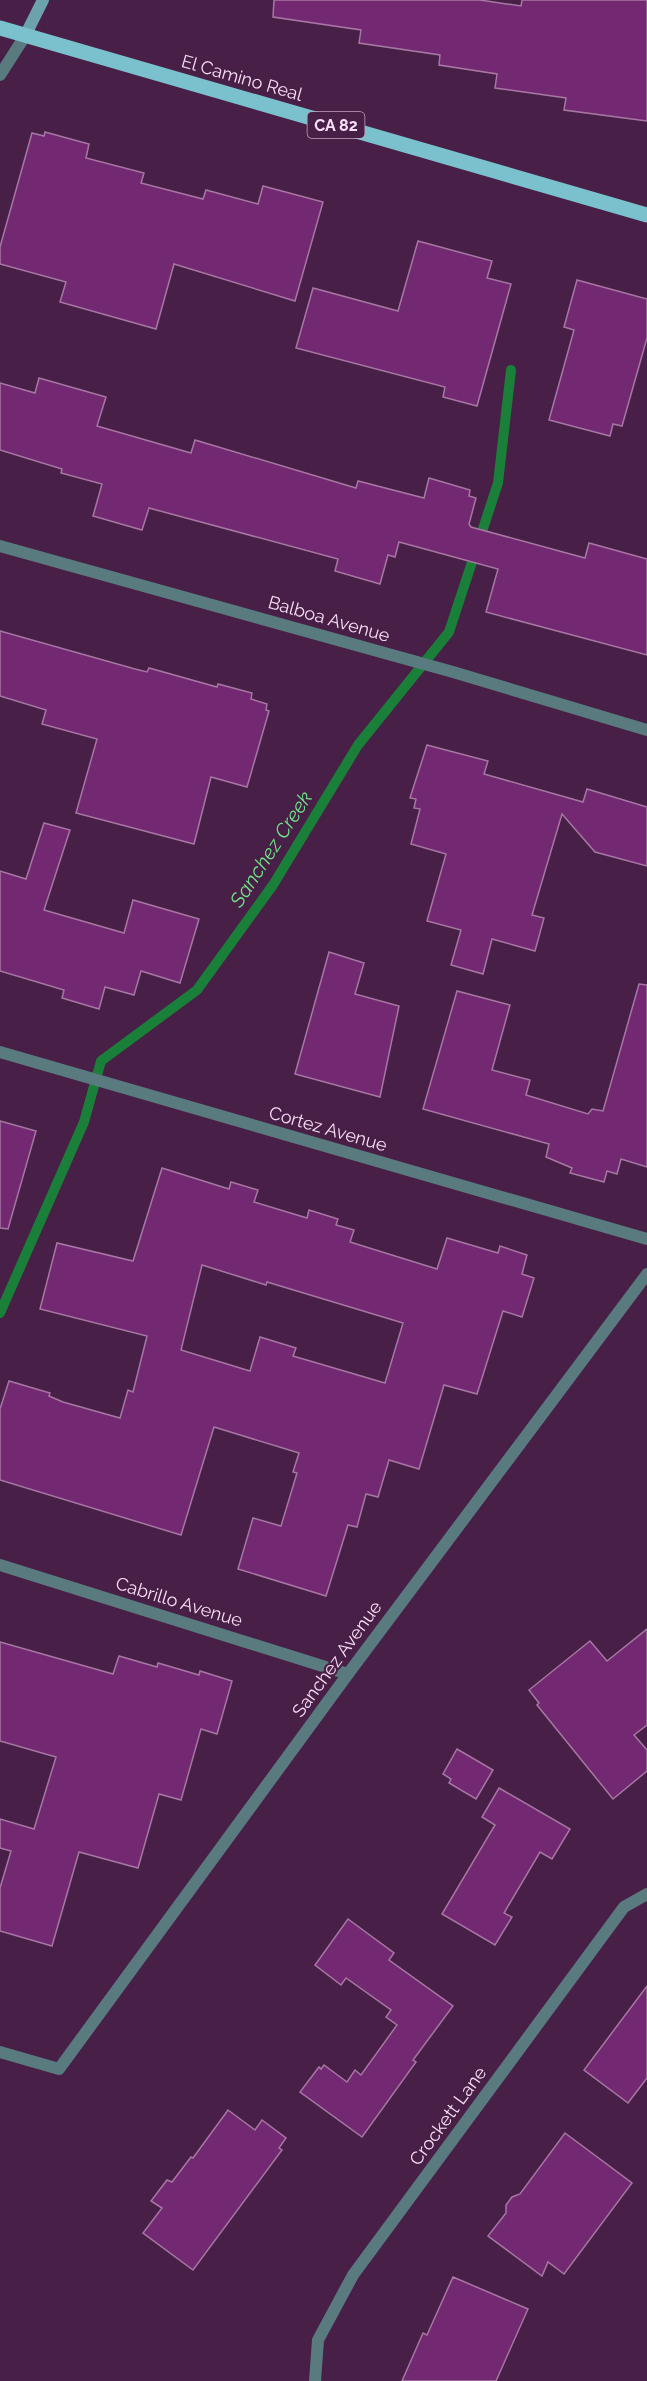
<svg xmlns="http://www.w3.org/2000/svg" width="647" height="2381" font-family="Raleway,sans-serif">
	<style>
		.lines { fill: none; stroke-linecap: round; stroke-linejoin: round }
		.stream { stroke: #197f39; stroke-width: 10 }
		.building { fill: #732971; stroke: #a677a3; stroke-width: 1.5; fill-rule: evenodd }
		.street { stroke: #597a7f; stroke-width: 12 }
		.secondary { stroke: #6ca2ab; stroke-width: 12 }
		.primary { stroke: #7bc1cd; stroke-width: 15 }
		.labels { text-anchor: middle; stroke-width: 4.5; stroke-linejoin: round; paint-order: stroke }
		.shield { fill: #481f46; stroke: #c3a5c1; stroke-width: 1.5 }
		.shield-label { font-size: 16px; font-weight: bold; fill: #f8def6 }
		.street-label { font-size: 18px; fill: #f8def6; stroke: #481f46 }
		.water-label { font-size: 20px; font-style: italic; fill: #6ee588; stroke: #481f46 }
	</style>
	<rect width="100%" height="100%" fill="#481f46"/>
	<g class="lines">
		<path class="stream" d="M 0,1313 L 84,1122 L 101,1061 L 197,990 L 273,885 L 358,745 L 449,632 L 498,483 L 511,370"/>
	</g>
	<g class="building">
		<path d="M 274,0 L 480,0 L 521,6 L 522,0 L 647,0 L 647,121 L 564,110 L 566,98 L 495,88 L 497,74 L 439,65 L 440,55 L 359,43 L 361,30 L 273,17 Z"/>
		<path d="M 45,132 L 89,144 L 86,158 L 144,173 L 141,183 L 203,199 L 206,190 L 258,204 L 263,186 L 323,202 L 295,301 L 174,264 L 156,329 L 60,302 L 66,282 L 0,264 L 0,247 L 32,133 L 44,136 Z"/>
		<path d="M 418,241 L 492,261 L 487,278 L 511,284 L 477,406 L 443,397 L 445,387 L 296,348 L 313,288 L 398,311 Z"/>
		<path d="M 577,280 L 647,299 L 647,338 L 622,426 L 613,424 L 610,436 L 549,420 L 574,330 L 564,327 Z"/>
		<path d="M 39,378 L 106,397 L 97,426 L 191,453 L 195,440 L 356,488 L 358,481 L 424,498 L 429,478 L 470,490 L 469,496 L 476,498 L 469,524 L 471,527 L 585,558 L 589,543 L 647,559 L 647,655 L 486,612 L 498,569 L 399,542 L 395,557 L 388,555 L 380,584 L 335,571 L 338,559 L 149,508 L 142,530 L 93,516 L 102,484 L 61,473 L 62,469 L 0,450 L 0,383 L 35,393 Z"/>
		<path d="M 0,631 L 135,669 L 147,672 L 149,668 L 217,687 L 218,684 L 252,693 L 251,699 L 267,704 L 266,710 L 269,711 L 247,787 L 211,777 L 194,844 L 76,813 L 97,739 L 42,724 L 46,710 L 0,696 Z"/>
		<path d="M 427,745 L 488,761 L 484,774 L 583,802 L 587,789 L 647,807 L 647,866 L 595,852 L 562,814 L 532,915 L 544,918 L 535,951 L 492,939 L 483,974 L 451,965 L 461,930 L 427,921 L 446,854 L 411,844 L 420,809 L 414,808 L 416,799 L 410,798 Z"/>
		<path d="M 44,823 L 70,830 L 44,910 L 124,933 L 133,900 L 199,919 L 180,983 L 141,971 L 134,995 L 105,987 L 99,1009 L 62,998 L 64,990 L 0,971 L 0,871 L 26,879 Z"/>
		<path d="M 329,952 L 364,963 L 355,994 L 399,1006 L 380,1097 L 295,1074 Z"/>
		<path d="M 639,984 L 647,985 L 647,1167 L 621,1159 L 617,1174 L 607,1171 L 604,1182 L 570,1173 L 572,1168 L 546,1157 L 549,1144 L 423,1109 L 457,991 L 510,1005 L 492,1070 L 530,1080 L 526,1095 L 588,1114 L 592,1109 L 603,1111 Z"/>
		<path d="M 0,1121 L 36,1131 L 8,1229 L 0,1228 Z"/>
		<path d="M 162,1168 L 229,1189 L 231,1182 L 258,1190 L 254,1202 L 307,1218 L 309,1210 L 338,1219 L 336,1225 L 354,1230 L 350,1242 L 437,1269 L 447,1238 L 498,1253 L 500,1246 L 527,1255 L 522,1274 L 534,1278 L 522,1317 L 503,1311 L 477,1394 L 444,1385 L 419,1469 L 389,1460 L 378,1497 L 366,1494 L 357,1527 L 348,1525 L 326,1596 L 238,1569 L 253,1518 L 281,1526 L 297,1473 L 293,1472 L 299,1453 L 214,1427 L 181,1535 L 0,1480 L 0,1409 L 9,1381 L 50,1393 L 49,1396 L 63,1402 L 120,1418 L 128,1390 L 133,1392 L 147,1336 L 40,1309 L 57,1243 L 133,1261 ZM 202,1265 L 266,1285 L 267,1282 L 403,1323 L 385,1383 L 293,1356 L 296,1348 L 260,1337 L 250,1371 L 181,1350 Z"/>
		<path d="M 647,1629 L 647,1725 L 634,1735 L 647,1750 L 647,1771 L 613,1799 L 537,1705 L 539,1703 L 529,1690 L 590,1641 L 607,1661 Z"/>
		<path d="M 0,1642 L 113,1674 L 119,1656 L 157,1667 L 158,1663 L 199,1675 L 200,1671 L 232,1681 L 217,1734 L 201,1729 L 181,1800 L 159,1794 L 138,1868 L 79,1852 L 52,1946 L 0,1931 L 0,1888 L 11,1851 L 0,1848 L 0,1819 L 34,1829 L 56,1757 L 0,1741 Z"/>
		<path d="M 457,1749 L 493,1770 L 476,1799 L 449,1783 L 451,1779 L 443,1774 Z"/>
		<path d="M 499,1788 L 570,1829 L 552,1859 L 540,1852 L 504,1913 L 512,1917 L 495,1945 L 442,1914 L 495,1825 L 482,1817 Z"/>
		<path d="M 348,1919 L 394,1953 L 389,1960 L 453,2006 L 413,2060 L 416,2062 L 362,2137 L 300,2092 L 319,2067 L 321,2069 L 324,2065 L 347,2082 L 355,2070 L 361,2075 L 397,2025 L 386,2017 L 391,2010 L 346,1978 L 341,1985 L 315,1965 Z"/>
		<path d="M 647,1986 L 647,2078 L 628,2103 L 584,2070 Z"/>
		<path d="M 228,2110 L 255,2130 L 262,2120 L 286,2138 L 279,2148 L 282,2150 L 193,2270 L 143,2233 L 162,2208 L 151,2201 L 167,2180 L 172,2182 L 191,2157 L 193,2158 Z"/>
		<path d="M 565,2133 L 632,2183 L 564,2274 L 548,2262 L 542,2276 L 488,2236 L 506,2213 L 506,2205 L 512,2197 L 520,2194 Z"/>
		<path d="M 453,2277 L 528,2309 L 496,2381 L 402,2381 L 423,2333 L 427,2335 Z"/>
	</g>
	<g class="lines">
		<g class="street">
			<path d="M 0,75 L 25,36"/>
			<path d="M 0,546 L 453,672 L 647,730"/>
			<path d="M 0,1052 L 647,1239"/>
			<path d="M 0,1565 L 348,1674"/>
			<path d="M 0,2052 L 59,2069 L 348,1674 L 647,1274"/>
			<path d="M 315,2381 L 318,2340 L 353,2275 L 624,1907 L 647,1894"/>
		</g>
		<path class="secondary" d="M 25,36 L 43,0"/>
		<path class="primary" d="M 0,28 L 647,215"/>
	</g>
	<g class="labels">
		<rect class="shield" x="307.5" y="112" width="57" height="26" rx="4.5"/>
		<g class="shield-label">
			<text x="336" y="131">CA 82</text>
		</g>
		<g class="street-label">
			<text transform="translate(242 78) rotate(16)" y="6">El Camino Real</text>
			<text transform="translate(329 619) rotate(16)" y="6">Balboa Avenue</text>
			<text transform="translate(328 1129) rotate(16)" y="6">Cortez Avenue</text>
			<text transform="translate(179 1602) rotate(17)" y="6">Cabrillo Avenue</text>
			<text transform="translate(337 1659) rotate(-54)" y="6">Sanchez Avenue</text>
			<text transform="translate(448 2116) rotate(-54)" y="6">Crockett Lane</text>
		</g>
		<g class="water-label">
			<text transform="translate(271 849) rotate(-57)" y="7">Sanchez Creek</text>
		</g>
	</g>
</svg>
